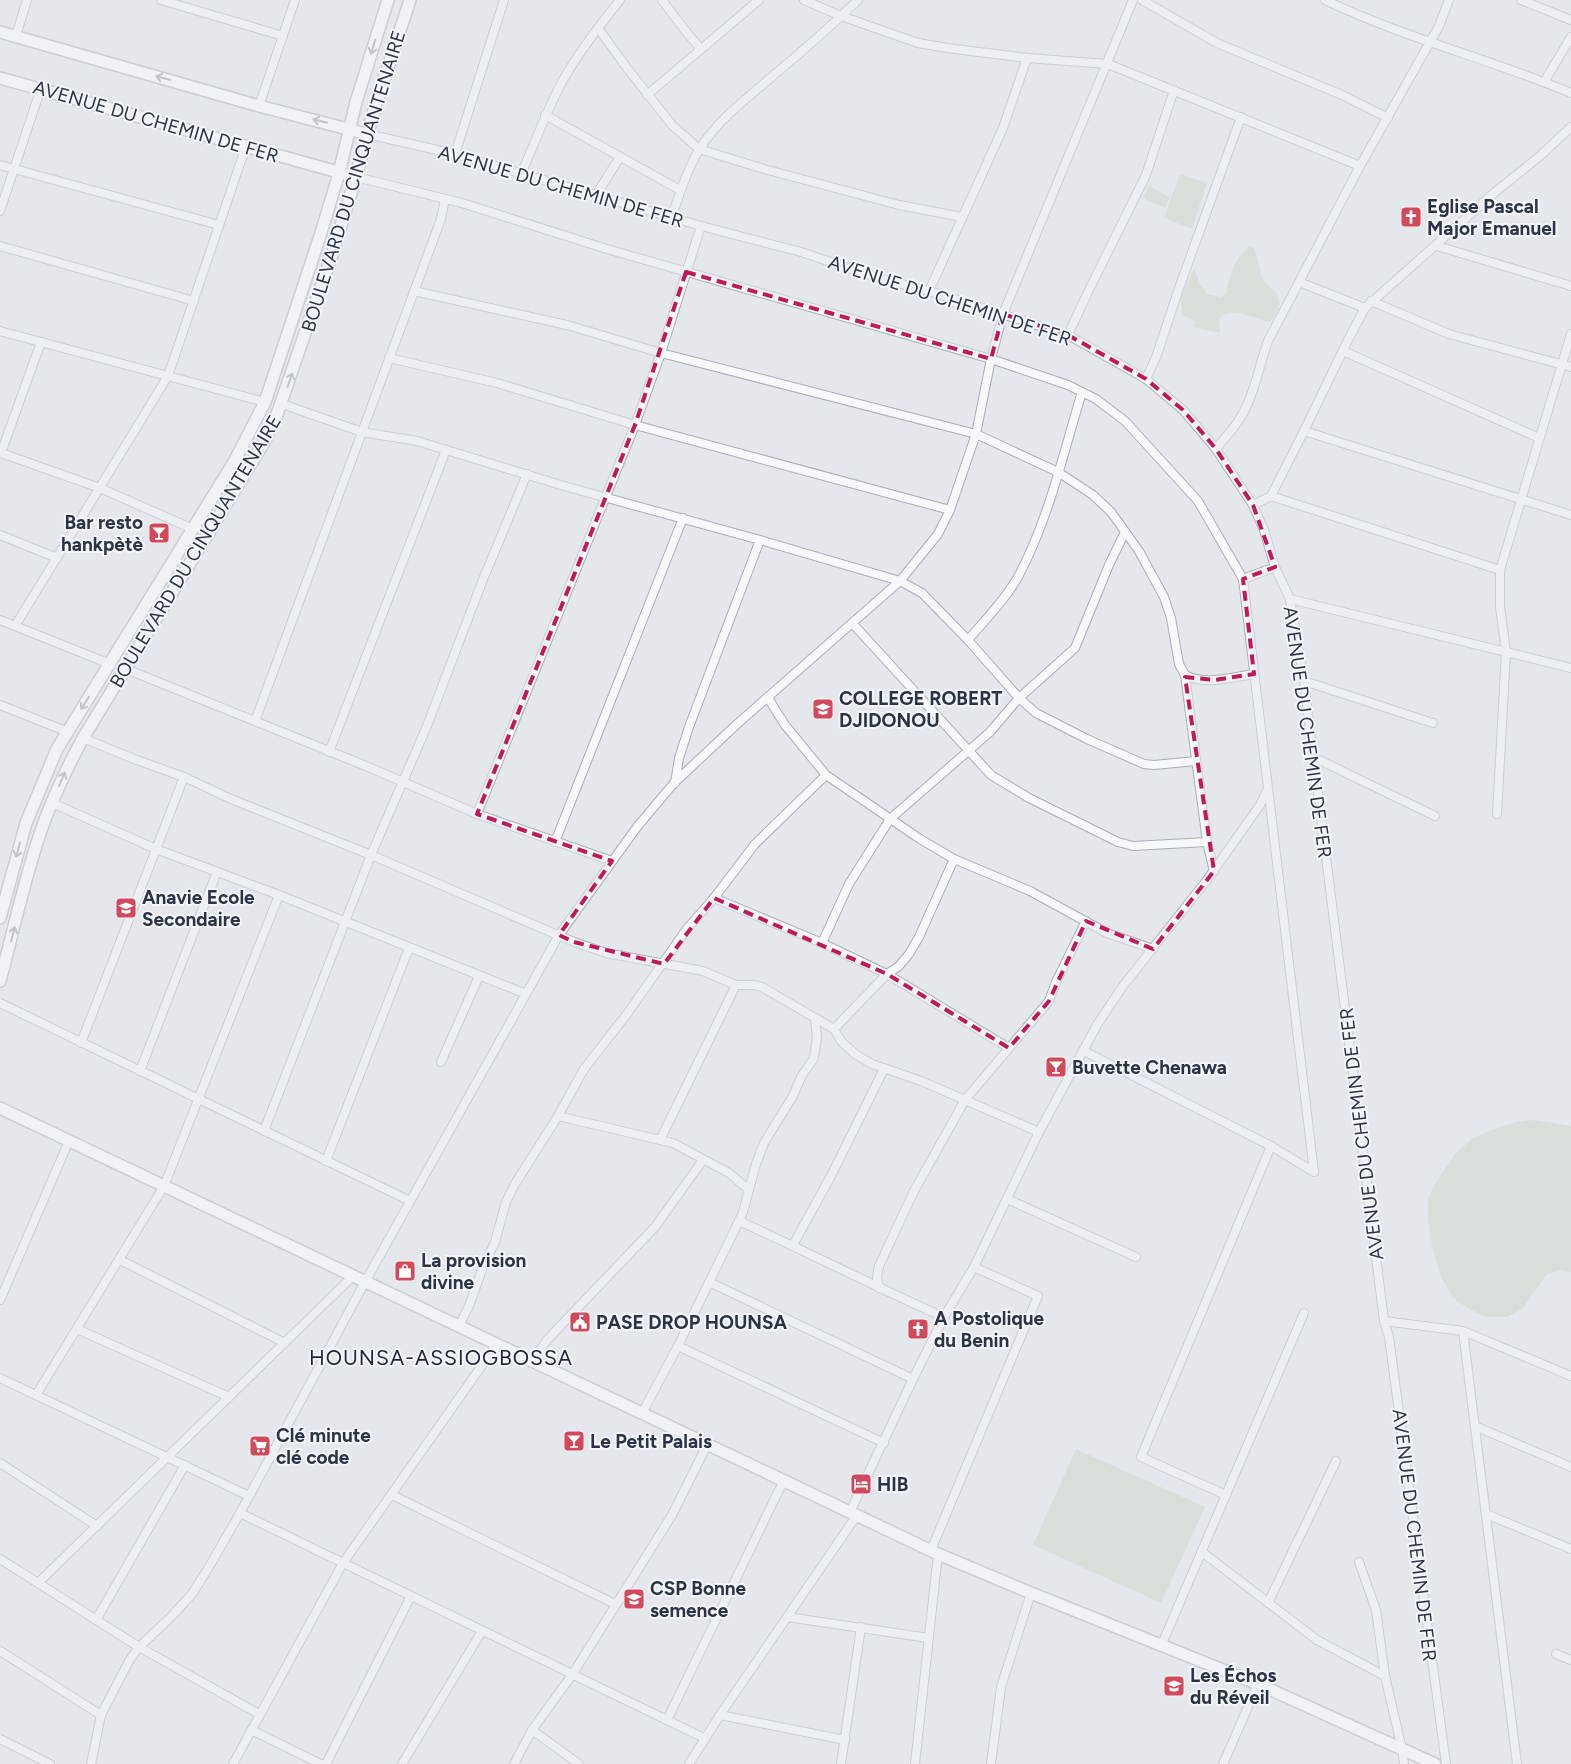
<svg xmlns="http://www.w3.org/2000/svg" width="1571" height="1764" font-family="Figtree,sans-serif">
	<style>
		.green { fill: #c9d6c5 }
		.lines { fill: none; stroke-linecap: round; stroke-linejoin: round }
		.street-casing { stroke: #a9aeb7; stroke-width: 10 }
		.secondary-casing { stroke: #a9aeb7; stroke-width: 14 }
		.street { stroke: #f7f8fa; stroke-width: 8 }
		.secondary { stroke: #fff; stroke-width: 11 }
		.oneway { stroke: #959aa2 }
		.marked { fill: none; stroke: #c2185b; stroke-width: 4; stroke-dasharray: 10 6; stroke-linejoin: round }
		.labels { text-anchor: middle; stroke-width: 4; stroke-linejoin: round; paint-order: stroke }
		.street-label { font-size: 19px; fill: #2b3445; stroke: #f4f6f9 }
		.poi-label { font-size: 19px; font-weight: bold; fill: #2b3445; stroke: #f4f6f9; text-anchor: start }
		.quarter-label { font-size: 21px; letter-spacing: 1px; fill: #1d2536; stroke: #f4f6f9 }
	</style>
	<rect width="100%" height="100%" fill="#e4e7ec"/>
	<g class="green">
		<path d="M 1180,174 L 1207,183 L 1192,229 L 1164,218 Z"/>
		<path d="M 1149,186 L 1170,197 L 1165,208 L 1143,198 Z"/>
		<path d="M 1250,245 L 1255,249 C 1257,258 1259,270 1263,279 C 1265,284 1270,286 1274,290 C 1283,301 1279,312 1270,322 C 1255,318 1212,299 1220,332 L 1213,332 L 1193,327 L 1196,322 L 1190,318 L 1182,316 L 1181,297 L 1194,269 L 1200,284 L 1207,294 L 1221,297 L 1226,294 C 1230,272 1234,261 1250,245 Z"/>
		<path d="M 1534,1120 L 1571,1126 L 1571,1272 L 1561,1270 L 1546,1275 L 1523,1308 L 1507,1317 L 1487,1317 L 1469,1309 L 1453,1298 L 1441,1277 L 1432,1246 L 1428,1218 L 1428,1200 L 1432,1189 L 1455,1154 L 1473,1138 L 1494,1129 L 1516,1122 Z"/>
		<path d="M 1076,1449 L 1205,1507 L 1161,1603 L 1033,1545 Z"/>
	</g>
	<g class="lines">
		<g class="street-casing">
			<g id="street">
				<path d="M 161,0 L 283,36"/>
				<path d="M 662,0 L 687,33 L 701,49"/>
				<path d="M 804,0 L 841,16 L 918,43 L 947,48 L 1027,58 L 1108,64 L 1360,166"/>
				<path d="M 1142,0 L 1217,43 L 1342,95 L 1388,118"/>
				<path d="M 1325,0 C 1404,38 1490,59 1571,93"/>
				<path d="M 1521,0 L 1571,20"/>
				<path d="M 598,28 L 627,68 L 672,125 L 699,149 L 764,169 L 899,205 L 962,217"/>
				<path d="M 16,36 L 27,0"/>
				<path d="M 1544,82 L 1571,37"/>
				<path d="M 647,95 L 759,0"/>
				<path d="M 259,106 L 295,0"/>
				<path d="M 545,115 L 680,190"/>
				<path d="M 367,134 L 455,154 L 701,226 L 801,252 L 875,277 L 929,291 L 1068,335 L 1146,379 L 1183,410 L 1216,449 L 1253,505 L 1264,530 L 1275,567 L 1290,599 L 1304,681 L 1384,1321 L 1389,1337 L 1446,1764"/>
				<path d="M 455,154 L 504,0"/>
				<path d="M 0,165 L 219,225"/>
				<path d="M 521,174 C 535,143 546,112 562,82 C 578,53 599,26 620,0"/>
				<path d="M 356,177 L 462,203 L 607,249 L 991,359 L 1068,385 L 1096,399 L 1125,421 L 1198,501 L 1243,579 L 1314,1172"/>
				<path d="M 596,195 L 620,157"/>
				<path d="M 0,211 L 41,88"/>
				<path d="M 672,217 C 679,194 687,170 699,150 C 718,119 749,97 775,74 C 804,50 831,26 858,0"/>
				<path d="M 0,246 L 194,301"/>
				<path d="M 1437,246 L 1571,286"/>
				<path d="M 1299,282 L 1365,308"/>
				<path d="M 414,291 L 567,325 L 661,353 L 976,434 L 1058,472 L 1093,495 L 1111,512 L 1139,551 L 1164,597 L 1171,618 L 1179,664 L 1185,675 C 1206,686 1232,677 1254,674"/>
				<path d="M 929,291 L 1003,128 L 1027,58"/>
				<path d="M 1371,301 L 1449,334 L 1571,367"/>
				<path d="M 0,331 L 265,402"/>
				<path d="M 1068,335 L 1087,294 L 1146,175 L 1174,90"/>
				<path d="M 41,342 L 1,453 L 100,488 L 193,529"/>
				<path d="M 1343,351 L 1539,438"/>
				<path d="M 389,358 L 497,383 L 635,425 L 950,510"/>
				<path d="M 1146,379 L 1157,355 L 1178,291 L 1241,117"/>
				<path d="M 282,404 L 362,432 L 417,441 L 564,486 L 760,540 L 900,581 L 922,593 L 968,640 L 1019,698 L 1036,713 L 1087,739 L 1144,764 L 1154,765 L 1196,761"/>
				<path d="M 1304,431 L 1571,515"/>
				<path d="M 1216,449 C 1224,438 1236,427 1242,415 C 1255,393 1259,365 1268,341 L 1360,166 L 1439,26 L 1449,0"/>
				<path d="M 1271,496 L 1500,570"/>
				<path d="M 1253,505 L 1271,496 L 1304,431 L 1349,338 L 1365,308 L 1494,193 L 1540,156 L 1571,127"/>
				<path d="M 0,535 L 57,558"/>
				<path d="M 1243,579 L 1275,567"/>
				<path d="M 1290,599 L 1571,668"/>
				<path d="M 0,620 L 110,664"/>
				<path d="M 853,624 L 991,775 L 1029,798 L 1118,842 L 1133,846 L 1207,842"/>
				<path d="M 15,626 L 168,376 L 246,146"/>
				<path d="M 968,640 C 985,620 1005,600 1018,577 C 1049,519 1063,454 1082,392"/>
				<path d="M 126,669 L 366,766 L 477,814 L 612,861"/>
				<path d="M 1185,675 L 1207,842 L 1214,871"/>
				<path d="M 1304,681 L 1433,723"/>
				<path d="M 768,698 L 785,725 L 826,775 L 920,839 L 954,859 L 1030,891 L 1107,933 L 1153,949"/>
				<path d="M 0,705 L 68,732"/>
				<path d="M 255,721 L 441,219 L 445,199"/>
				<path d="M 83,738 L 134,759 L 184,777 L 231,799 L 371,855 L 574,942 L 606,953 L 703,971 L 736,985 L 754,985 L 762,987 L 834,1029 L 841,1041 L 855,1054 L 872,1064 L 921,1081 L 1039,1132"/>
				<path d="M 329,752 L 446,450"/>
				<path d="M 1313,757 L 1435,816"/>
				<path d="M 675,783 L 679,758 L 689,727 L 760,540"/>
				<path d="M 52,803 L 156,849 L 279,895 L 526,994"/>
				<path d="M 477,814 L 635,425 L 661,353 L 701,226"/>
				<path d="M 1497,814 L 1506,652 L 1500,607 L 1500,570 L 1571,334"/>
				<path d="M 555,842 L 683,518"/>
				<path d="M 714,898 L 822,943 L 887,974 L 1009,1048"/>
				<path d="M 822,943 L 849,884 L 890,819 L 990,732 L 1019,698 L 1075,648 L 1109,565 L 1125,532"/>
				<path d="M 0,1003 L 410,1201"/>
				<path d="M 834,1029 L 887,974 L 899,966 L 909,954 L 919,937 L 954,859"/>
				<path d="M 81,1043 L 184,777"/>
				<path d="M 1084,1051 L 1271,1146 L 1314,1172"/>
				<path d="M 441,1062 L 479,976"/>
				<path d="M 140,1071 L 217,872"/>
				<path d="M 558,1116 L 673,1143 L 729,1173 L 748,1189"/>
				<path d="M 264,1131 L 371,855 L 427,726 L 482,582 L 527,474"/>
				<path d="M 660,1140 L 736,985"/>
				<path d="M 326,1161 L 409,948"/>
				<path d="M 1007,1199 L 1136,1257"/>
				<path d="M 739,1221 C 808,1252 875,1287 944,1317"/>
				<path d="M 793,1245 L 832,1174 L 884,1069"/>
				<path d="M 120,1260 L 285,1343"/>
				<path d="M 709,1282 L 913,1379"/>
				<path d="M 879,1288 L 877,1277 L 879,1266 L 914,1191 L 965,1100 L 1049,1001 L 1056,982 L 1086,921"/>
				<path d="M 0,1300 L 69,1141"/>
				<path d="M 1384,1321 L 1463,1331 L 1571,1376"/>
				<path d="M 459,1326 L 469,1306 L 484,1264 L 495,1242 L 506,1202 L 515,1184 L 558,1116 L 584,1069 L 627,1014 L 686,930 L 714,898 L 755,844 L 826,775"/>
				<path d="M 77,1329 L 229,1397"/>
				<path d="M 1463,1331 L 1517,1764"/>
				<path d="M 678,1346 L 884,1443"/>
				<path d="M 533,1361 L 547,1340 L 655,1227 L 703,1160"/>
				<path d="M 0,1378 L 249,1496"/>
				<path d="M 36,1395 L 164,1186 L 279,895"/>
				<path d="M 642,1413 L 678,1346 L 739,1221 L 743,1212 L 756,1164 L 764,1143 L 793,1096 L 801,1077 L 814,1058 L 817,1037 L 815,1019"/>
				<path d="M 1475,1426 L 1571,1467"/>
				<path d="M 0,1463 L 97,1526"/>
				<path d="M 392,1495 L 615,1604"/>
				<path d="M 1226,1495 L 1141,1457 L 1271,1146"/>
				<path d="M 850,1512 L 913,1379 L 944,1317 L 974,1267 L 1039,1132 L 1097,1025 L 1123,986 L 1207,880 L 1260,805 L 1268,789"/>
				<path d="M 240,1513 L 704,1738"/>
				<path d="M 1486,1514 L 1571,1549"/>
				<path d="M 931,1550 L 1038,1296 L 974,1267"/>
				<path d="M 1202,1552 L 1317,1640 L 1385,1676"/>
				<path d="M 0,1559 L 139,1647 L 259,1714"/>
				<path d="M 1359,1562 L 1376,1610 L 1385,1676 L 1402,1749 L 1404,1764"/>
				<path d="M 38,1583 L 353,1276"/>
				<path d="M 1268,1603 L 1336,1461"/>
				<path d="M 787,1617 L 929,1638"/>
				<path d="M 96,1620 L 185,1465"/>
				<path d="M 1162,1644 L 1304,1313"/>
				<path d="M 0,1651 L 101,1715"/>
				<path d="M 1556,1654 L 1571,1660"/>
				<path d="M 720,1715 L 845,1740"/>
				<path d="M 667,1720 L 784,1480"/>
				<path d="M 251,1730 L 321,1764"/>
				<path d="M 532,1730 L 579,1764"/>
				<path d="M 0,1739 L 50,1764"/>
				<path d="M 91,1764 L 101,1715 L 129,1661 L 139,1647 L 170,1618 L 192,1594 L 209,1567 L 240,1513 L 365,1282 L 559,935 L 637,827 L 674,783 L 736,725 L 900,581 L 938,534 L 950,510 L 976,434 L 991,359 L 1003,314 L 1133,0"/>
				<path d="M 233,1764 L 343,1563 L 497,1344"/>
				<path d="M 326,1764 L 411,1596"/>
				<path d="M 402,1764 L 482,1631"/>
				<path d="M 514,1764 L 532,1730 L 572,1675 L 672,1515 L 707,1445"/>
				<path d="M 689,1764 L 720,1715 L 857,1515"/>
				<path d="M 841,1764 L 861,1627"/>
				<path d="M 915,1764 L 938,1554"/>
				<path d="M 991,1764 L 1001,1687 L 1031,1593"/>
				<path d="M 1223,1764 L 1258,1684"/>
			</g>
		</g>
		<g class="secondary-casing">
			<g id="secondary">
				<path d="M 0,32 L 259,106 L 367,134"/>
				<path d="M 0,78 L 356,177"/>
				<path d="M 0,918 L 26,823 L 57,749 L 234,462 L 265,402 L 321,233 L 339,173 L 356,102 L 388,0"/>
				<path d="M 0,981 C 14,929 25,875 43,825 C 54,795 68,766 83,738 L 263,444 L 275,420 L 332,255 L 356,177 L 375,107 L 410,0"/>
				<path d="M 0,1108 L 938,1554 L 1031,1593 L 1258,1684 L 1435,1764"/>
			</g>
		</g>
		<use href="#street" class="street"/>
		<use href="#secondary" class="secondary"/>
	</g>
	<defs><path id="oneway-shaft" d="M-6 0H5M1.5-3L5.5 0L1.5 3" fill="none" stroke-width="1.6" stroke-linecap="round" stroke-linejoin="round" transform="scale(1.25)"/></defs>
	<g class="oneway">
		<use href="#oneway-shaft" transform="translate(373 47) rotate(107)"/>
		<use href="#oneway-shaft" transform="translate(163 78) rotate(-164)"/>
		<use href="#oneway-shaft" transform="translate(320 121) rotate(-166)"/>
		<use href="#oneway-shaft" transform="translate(290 380) rotate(-71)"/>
		<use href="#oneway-shaft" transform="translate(85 703) rotate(122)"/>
		<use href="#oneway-shaft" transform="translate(62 779) rotate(-67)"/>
		<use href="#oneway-shaft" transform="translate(18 850) rotate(106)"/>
		<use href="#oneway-shaft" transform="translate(13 934) rotate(-75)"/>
	</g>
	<path d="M0 0H1571V1764H0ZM 686,272 L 991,359 L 1003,314 L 1068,335 L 1146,379 L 1183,410 L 1216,449 L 1253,505 L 1275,567 L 1243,579 L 1254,674 L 1214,680 L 1185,677 L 1214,871 L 1153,949 L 1086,921 L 1049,1001 L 1009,1048 L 887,974 L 714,898 L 664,964 L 574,942 L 559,935 L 612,861 L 477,814 L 635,425 Z" fill="#e4e7ec" fill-opacity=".55" fill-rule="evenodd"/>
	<path class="marked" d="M 686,272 L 991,359 L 1003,314 L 1068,335 L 1146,379 L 1183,410 L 1216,449 L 1253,505 L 1275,567 L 1243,579 L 1254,674 L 1214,680 L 1185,677 L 1214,871 L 1153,949 L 1086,921 L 1049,1001 L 1009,1048 L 887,974 L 714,898 L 664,964 L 574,942 L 559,935 L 612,861 L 477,814 L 635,425 Z"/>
	<defs>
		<g id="church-square" transform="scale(1.125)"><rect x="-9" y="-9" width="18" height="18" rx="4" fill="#d1495b" stroke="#f4f6f9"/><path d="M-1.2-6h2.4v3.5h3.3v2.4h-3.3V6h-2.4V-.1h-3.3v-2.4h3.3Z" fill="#fff"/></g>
		<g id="bar-square" transform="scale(1.125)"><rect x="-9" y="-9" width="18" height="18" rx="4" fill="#d1495b" stroke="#f4f6f9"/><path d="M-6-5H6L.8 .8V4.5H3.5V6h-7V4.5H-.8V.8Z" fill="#fff"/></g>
		<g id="school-square" transform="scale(1.125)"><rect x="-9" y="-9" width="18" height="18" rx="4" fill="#d1495b" stroke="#f4f6f9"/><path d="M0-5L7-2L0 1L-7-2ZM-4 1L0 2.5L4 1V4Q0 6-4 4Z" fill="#fff"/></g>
		<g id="shop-square" transform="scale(1.125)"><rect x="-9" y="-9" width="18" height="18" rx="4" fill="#d1495b" stroke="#f4f6f9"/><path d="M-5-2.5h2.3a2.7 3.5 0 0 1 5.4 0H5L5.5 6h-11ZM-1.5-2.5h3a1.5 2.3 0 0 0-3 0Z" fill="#fff"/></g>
		<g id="civic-square" transform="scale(1.125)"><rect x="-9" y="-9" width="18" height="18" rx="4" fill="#d1495b" stroke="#f4f6f9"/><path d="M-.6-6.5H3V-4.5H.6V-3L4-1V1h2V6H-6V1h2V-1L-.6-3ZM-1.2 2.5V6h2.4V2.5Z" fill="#fff"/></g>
		<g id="supermarket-square" transform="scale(1.125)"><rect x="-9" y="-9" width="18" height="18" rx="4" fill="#d1495b" stroke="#f4f6f9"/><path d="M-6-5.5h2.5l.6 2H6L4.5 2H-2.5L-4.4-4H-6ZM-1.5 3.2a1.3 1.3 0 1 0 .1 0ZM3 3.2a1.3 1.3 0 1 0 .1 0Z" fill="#fff"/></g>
		<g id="hotel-square" transform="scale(1.125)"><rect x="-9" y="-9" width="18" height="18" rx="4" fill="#d1495b" stroke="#f4f6f9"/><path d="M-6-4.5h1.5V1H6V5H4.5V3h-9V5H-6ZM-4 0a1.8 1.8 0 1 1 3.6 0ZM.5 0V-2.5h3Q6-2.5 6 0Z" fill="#fff"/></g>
	</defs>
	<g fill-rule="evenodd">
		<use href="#church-square" x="1411" y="217"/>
		<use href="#bar-square" x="159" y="533"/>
		<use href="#school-square" x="823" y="709"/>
		<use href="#school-square" x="126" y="908"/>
		<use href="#bar-square" x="1056" y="1067"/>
		<use href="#shop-square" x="405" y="1271"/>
		<use href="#civic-square" x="580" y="1322"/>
		<use href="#church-square" x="918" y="1329"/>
		<use href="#bar-square" x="574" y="1441"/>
		<use href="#supermarket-square" x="260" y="1446"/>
		<use href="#hotel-square" x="861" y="1484"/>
		<use href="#school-square" x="634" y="1599"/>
		<use href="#school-square" x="1174" y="1686"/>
	</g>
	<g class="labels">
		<g class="street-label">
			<text transform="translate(156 121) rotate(16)" y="7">AVENUE DU CHEMIN DE FER</text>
			<text transform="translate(353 181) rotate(-73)" y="7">BOULEVARD DU CINQUANTENAIRE</text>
			<text transform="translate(561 186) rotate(16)" y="7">AVENUE DU CHEMIN DE FER</text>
			<text transform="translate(950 300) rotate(18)" y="7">AVENUE DU CHEMIN DE FER</text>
			<text transform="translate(195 551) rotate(-59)" y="7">BOULEVARD DU CINQUANTENAIRE</text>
			<text transform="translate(1308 732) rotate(82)" y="7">AVENUE DU CHEMIN DE FER</text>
			<text transform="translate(1361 1134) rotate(-97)" y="7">AVENUE DU CHEMIN DE FER</text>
			<text transform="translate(1415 1535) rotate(83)" y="7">AVENUE DU CHEMIN DE FER</text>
		</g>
		<g class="poi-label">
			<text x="1427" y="213">Eglise Pascal<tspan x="1427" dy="22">Major Emanuel</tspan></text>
			<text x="143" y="529" text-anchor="end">Bar resto<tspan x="143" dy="22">hankpètè</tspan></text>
			<text x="839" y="705">COLLEGE ROBERT<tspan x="839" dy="22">DJIDONOU</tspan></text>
			<text x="142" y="904">Anavie Ecole<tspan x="142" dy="22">Secondaire</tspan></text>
			<text x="1072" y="1074">Buvette Chenawa</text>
			<text x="421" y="1267">La provision<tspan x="421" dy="22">divine</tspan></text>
			<text x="934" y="1325">A Postolique<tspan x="934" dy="22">du Benin</tspan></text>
			<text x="596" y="1329">PASE DROP HOUNSA</text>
			<text x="276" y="1442">Clé minute<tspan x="276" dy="22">clé code</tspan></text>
			<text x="590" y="1448">Le Petit Palais</text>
			<text x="877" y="1491">HIB</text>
			<text x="650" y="1595">CSP Bonne<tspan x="650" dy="22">semence</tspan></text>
			<text x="1190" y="1682">Les Échos<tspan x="1190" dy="22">du Réveil</tspan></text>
		</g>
		<g class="quarter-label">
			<text x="441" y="1365">HOUNSA-ASSIOGBOSSA</text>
		</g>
	</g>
</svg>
